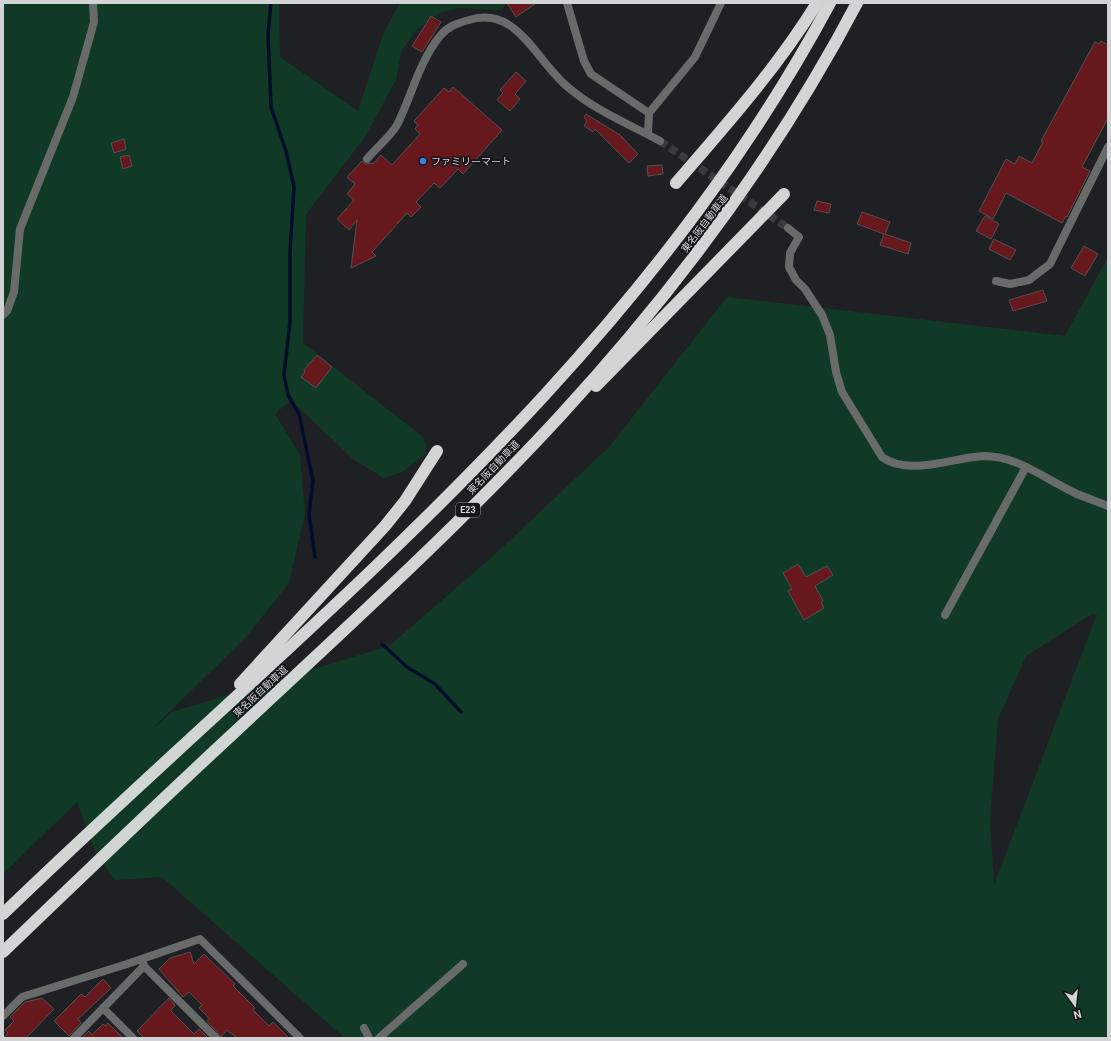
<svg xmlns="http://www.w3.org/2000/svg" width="1111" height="1041" font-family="Roboto,'Noto Sans JP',sans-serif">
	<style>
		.green { fill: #113a26; fill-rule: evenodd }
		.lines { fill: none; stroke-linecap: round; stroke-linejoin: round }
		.stream { stroke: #000e2b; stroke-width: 3.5 }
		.building { fill: #67181d; stroke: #54504f }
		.street-tunnel { stroke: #3a3b3e; stroke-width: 8; stroke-dasharray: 8 4; stroke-linecap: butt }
		.street { stroke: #696b6b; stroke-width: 8 }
		.highway { stroke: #d1d6d4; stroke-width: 12 }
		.shop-dot { fill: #3f7fe0; stroke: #16171a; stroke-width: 1.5 }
		.labels { text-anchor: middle; stroke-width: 3.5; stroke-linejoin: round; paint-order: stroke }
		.shield { fill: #16171a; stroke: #9a9b9d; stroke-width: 1 }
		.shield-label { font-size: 9px; font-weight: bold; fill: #d2d3d5 }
		.poi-label { font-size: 10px; fill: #d2d3d5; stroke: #16171a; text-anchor: start }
		.street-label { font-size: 10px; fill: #d2d3d5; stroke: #16171a }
	</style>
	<rect width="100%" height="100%" fill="#1f2023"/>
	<path class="green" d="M 3,3 L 279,3 L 280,57 L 358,111 L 384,32 L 400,3 L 507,3 L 501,10 L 458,8 L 439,13 L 417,29 L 401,52 L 396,80 L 365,137 L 306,214 L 303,343 L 423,437 L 426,445 L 426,454 L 402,472 L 384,478 L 354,460 L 291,400 L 275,414 L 300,455 L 305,513 L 289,583 L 246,637 L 150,731 L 172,712 L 389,646 L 492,557 L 609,447 L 727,297 L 1065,336 L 1108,257 L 1108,1038 L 345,1038 L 162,877 L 115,880 L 96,854 L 77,802 L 3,874 ZM 1092,614 L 1097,614 L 994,885 L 990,819 L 998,719 L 1026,656 Z"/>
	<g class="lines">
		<g class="stream">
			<path d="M 271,3 L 268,34 L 271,107 L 286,151 L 294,187 L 290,252 L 290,322 L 284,375 L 288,395 L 299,414 L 313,481 L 309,514 L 315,557"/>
			<path d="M 382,644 L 407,667 L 435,684 L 461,712"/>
		</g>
	</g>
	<g class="building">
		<path d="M 507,3 L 536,3 L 516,17 Z"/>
		<path d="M 431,16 L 441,22 L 422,52 L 412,46 Z"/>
		<path d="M 1101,41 L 1108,45 L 1108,118 L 1082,167 L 1090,171 L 1067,217 L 1066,216 L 1062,223 L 1006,193 L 993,219 L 979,211 L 1006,159 L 1015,164 L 1019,156 L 1032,163 L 1043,142 L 1041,141 L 1095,42 L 1099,44 Z"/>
		<path d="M 516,72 L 526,81 L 515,94 L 520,99 L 510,111 L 497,100 L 503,93 L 500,90 Z"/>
		<path d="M 453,87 L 502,130 L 463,174 L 458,169 L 440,188 L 434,183 L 416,202 L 421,207 L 411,217 L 407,213 L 372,252 L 376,256 L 351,268 L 357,220 L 349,230 L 337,219 L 354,200 L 347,194 L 355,184 L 347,177 L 362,161 L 366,164 L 371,163 L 373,164 L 381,155 L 392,165 L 420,134 L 415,129 L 418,125 L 414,121 L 444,88 L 449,92 Z"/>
		<path d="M 586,114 L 620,135 L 638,154 L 629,163 L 595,129 L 593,132 L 584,126 L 587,121 L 584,117 Z"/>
		<path d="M 124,139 L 126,149 L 114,153 L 111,143 Z"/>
		<path d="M 129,155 L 132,166 L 123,169 L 120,157 Z"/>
		<path d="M 662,165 L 663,174 L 648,176 L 647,166 Z"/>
		<path d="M 817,201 L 831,204 L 829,213 L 814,210 Z"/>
		<path d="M 862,212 L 890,222 L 885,234 L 911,243 L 908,254 L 880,245 L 884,234 L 857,224 Z"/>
		<path d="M 985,216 L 999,224 L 991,239 L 976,231 Z"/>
		<path d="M 994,239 L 1016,250 L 1010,260 L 989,249 Z"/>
		<path d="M 1084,246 L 1098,254 L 1085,276 L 1071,268 Z"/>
		<path d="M 1043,290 L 1047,301 L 1013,311 L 1009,300 Z"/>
		<path d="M 317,355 L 332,367 L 316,388 L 301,377 L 305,372 L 304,370 Z"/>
		<path d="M 798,564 L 806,577 L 827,566 L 833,575 L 815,586 L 823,601 L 821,602 L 824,608 L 804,620 L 788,591 L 792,589 L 783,573 Z"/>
		<path d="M 190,952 L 194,964 L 204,954 L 235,984 L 233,986 L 255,1008 L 253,1010 L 269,1026 L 273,1022 L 289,1038 L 237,1038 L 227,1030 L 221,1037 L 207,1021 L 210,1019 L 199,1008 L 202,1005 L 189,992 L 183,997 L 159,969 L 170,958 Z"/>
		<path d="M 103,979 L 111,988 L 78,1019 L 81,1023 L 69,1036 L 54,1021 L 81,994 L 85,997 Z"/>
		<path d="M 42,998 L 54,1009 L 26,1038 L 3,1038 L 8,1033 L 5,1030 L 14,1021 L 10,1017 L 25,1002 Z"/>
		<path d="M 169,998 L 175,1005 L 171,1011 L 194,1034 L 199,1029 L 208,1038 L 144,1038 L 137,1031 Z"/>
		<path d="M 108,1023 L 123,1038 L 82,1038 L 89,1031 L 92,1035 L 103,1024 L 106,1026 Z"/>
	</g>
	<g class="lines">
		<path class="street-tunnel" d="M 660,141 L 788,228"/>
		<g class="street">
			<path d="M 567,3 L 584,61 L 591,74 L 649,113"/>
			<path d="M 648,134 L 649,113 L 695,57 L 721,3"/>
			<path d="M 367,159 C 376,148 390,137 397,125 C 412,95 419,62 440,36 C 448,26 458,23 469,20 C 518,5 536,62 569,88 C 596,111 629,124 660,141"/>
			<path d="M 788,228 L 799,237 L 790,253 L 789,267 L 796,280 L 805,289 L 822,315 L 830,335 L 836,372 L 842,392 L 882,457 C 909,477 954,457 984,456 C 1019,456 1046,480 1077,494 C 1087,498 1098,502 1108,506"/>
			<path d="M 996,281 L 1010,284 L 1029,280 L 1050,264 L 1108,147"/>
			<path d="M 3,315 L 7,311 L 14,292 L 20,229 L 73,97 L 94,22 L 93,3"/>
			<path d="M 945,615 L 1026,467"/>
			<path d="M 142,959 L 144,966 L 216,1038"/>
			<path d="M 103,1008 L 133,1038"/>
			<path d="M 3,1016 L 22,997 L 127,964 L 200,939 L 300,1038"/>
			<path d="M 364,1028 L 369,1038"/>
			<path d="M 74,1038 L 144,966"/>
			<path d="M 379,1038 L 463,964"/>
		</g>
		<g class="highway">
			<path d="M 676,183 C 726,125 777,68 817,3"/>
			<path d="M 596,386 L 784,194"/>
			<path d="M 240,684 L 385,526 L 405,501 L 437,451"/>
			<path d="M 3,914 C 301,626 630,376 830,3"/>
			<path d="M 3,952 C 81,877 158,803 237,730 C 347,627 459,526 561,415 C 676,290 778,153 857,3"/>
		</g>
	</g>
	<circle class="shop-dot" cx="423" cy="161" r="4"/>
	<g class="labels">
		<rect class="shield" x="456" y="503" width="24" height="14" rx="3"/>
		<g class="shield-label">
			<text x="468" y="513">E23</text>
		</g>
		<g class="poi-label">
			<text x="431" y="165">ファミリーマート</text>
		</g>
		<g class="street-label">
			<text transform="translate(704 223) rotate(-53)" y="4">東名阪自動車道</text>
			<text transform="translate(493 467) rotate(-46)" y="4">東名阪自動車道</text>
			<text transform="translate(260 691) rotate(-43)" y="4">東名阪自動車道</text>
		</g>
	</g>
	<rect width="1111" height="1041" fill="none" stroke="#d2d3d5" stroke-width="8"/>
	<g transform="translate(1075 1005) rotate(165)" stroke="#16171a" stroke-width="3" paint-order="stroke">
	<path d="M0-3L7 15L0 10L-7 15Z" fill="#d2d3d5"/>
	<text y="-6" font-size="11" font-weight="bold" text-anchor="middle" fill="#d2d3d5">N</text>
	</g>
</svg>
